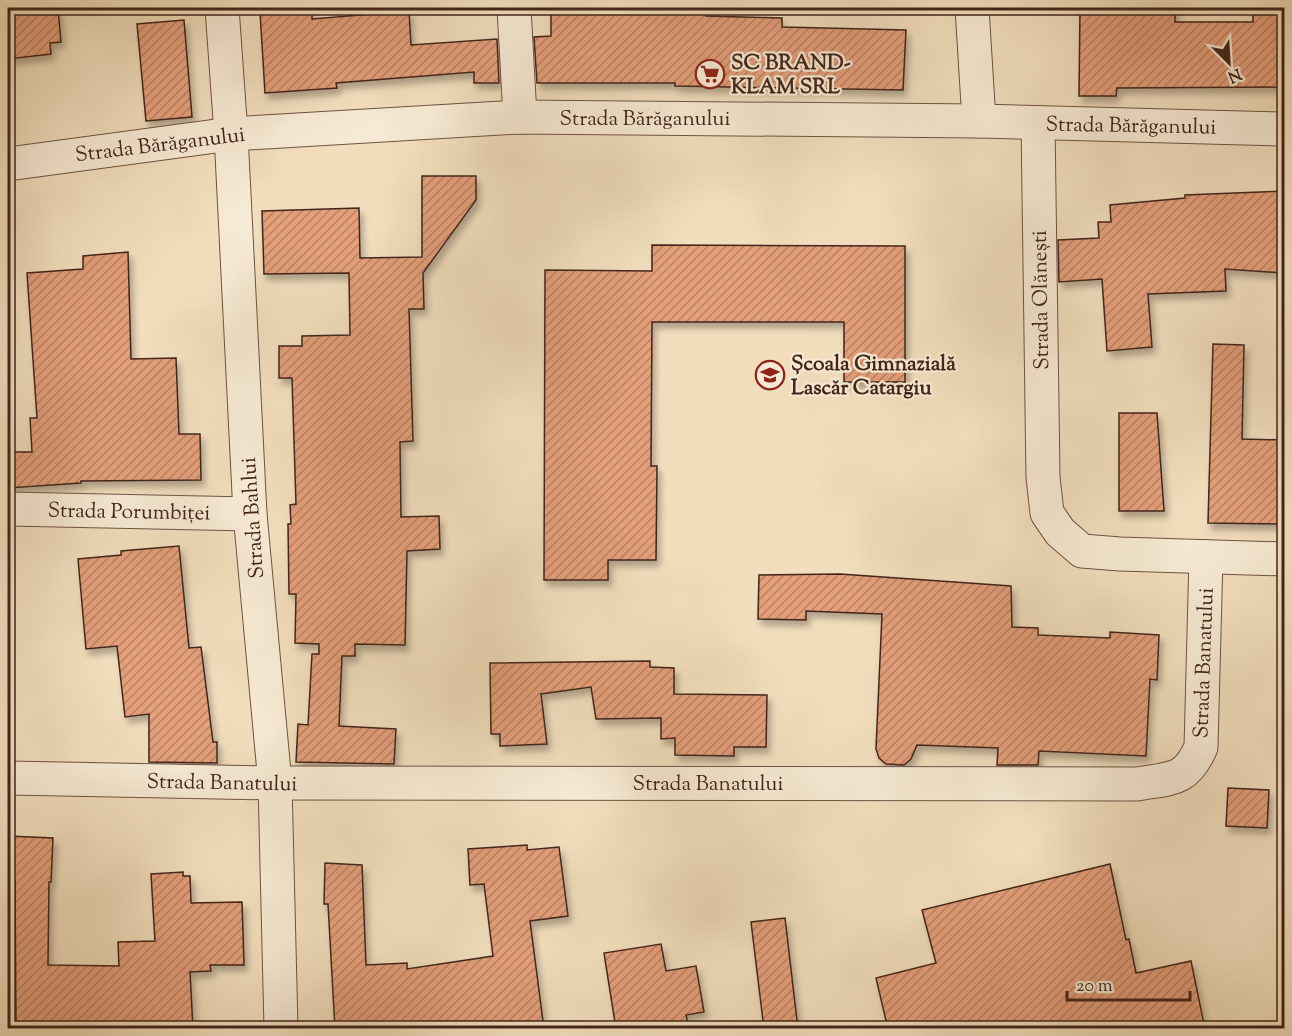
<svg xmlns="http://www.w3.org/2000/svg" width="1292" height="1036" font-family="'Sorts Mill Goudy',serif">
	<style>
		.building { fill: url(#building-hatch); stroke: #42251a; stroke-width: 1.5; filter: url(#shadow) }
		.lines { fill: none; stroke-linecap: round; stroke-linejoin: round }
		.minor-casing { stroke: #6e5343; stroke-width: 35 }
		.minor { stroke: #f7ead4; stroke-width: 33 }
		.labels { text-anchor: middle; stroke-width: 4.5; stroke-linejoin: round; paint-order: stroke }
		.poi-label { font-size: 21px; font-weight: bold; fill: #42251a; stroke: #f7ead4; text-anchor: start }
		.street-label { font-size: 21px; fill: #42251a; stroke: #f7ead4 }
	</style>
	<defs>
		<pattern id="building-hatch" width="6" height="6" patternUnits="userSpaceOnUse" patternTransform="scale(1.5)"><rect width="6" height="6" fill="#e39e7a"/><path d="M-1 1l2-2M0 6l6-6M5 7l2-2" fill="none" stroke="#ba8163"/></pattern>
		<filter id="shadow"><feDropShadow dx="3.5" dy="6" stdDeviation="3" flood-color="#0004"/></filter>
	</defs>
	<rect width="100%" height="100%" fill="#f2debd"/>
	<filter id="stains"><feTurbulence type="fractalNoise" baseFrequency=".00333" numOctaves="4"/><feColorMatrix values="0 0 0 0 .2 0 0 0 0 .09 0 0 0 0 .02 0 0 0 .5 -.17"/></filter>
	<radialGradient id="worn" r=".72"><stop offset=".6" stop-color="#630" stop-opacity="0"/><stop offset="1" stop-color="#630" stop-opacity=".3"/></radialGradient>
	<g class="building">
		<path d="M 8,8 L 58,8 L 61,42 L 50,43 L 51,54 L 8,59 Z"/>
		<path d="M 551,8 L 707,8 L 706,16 L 782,18 L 782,27 L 906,30 L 903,90 L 675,86 L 675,83 L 537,83 L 534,37 L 551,36 Z"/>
		<path d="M 1080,8 L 1175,8 L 1175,22 L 1253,22 L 1253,8 L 1284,8 L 1284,87 L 1117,88 L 1116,96 L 1079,96 Z"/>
		<path d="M 312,10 L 312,19 L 409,11 L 411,45 L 497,39 L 499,83 L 474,83 L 474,72 L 336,83 L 337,88 L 265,93 L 260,12 Z"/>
		<path d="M 184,20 L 192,117 L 146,121 L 137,24 Z"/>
		<path d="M 422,176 L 476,176 L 476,200 L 423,273 L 424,309 L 409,309 L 413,441 L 400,442 L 401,517 L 439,516 L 440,549 L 407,551 L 405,645 L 355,644 L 355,656 L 342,656 L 339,726 L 396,729 L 394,764 L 296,762 L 298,724 L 308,725 L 312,654 L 319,654 L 319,644 L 295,643 L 296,594 L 289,594 L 288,524 L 291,524 L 290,505 L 296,504 L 292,378 L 279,378 L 279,346 L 302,346 L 302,336 L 350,335 L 349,273 L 264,274 L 262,211 L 359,208 L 360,258 L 422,257 Z"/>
		<path d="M 1284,191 L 1284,273 L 1225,269 L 1226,291 L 1148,294 L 1152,347 L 1107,351 L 1102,279 L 1059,282 L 1058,240 L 1099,238 L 1098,222 L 1111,222 L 1110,205 L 1185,198 L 1185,195 Z"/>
		<path d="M 652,245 L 905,246 L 905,382 L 844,382 L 844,322 L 652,322 L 651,466 L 657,466 L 656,560 L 608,560 L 608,580 L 544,580 L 545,270 L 652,271 Z"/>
		<path d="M 128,252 L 131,359 L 176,358 L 179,434 L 200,434 L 201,480 L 81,481 L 81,483 L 8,488 L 8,452 L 32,452 L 30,418 L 37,418 L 27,273 L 83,269 L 83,256 Z"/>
		<path d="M 1213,344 L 1244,345 L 1242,439 L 1284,440 L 1284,524 L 1208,523 Z"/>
		<path d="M 1119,413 L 1157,413 L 1164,511 L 1119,511 Z"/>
		<path d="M 179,546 L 189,648 L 201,647 L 213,742 L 217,742 L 217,763 L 149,762 L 149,714 L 125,717 L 117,646 L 86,649 L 78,559 L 121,555 L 121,551 Z"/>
		<path d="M 840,574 L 1011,586 L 1012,627 L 1038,628 L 1038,635 L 1110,638 L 1110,632 L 1159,635 L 1157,680 L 1150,679 L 1146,756 L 1039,751 L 1038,765 L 997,765 L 998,748 L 917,745 L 911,759 L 904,765 L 886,764 L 879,758 L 876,749 L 882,614 L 806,611 L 806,620 L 758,619 L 759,575 Z"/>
		<path d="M 650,661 L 650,667 L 674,668 L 674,694 L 767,695 L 766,747 L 734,747 L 734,756 L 675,755 L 675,738 L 661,739 L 661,718 L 596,719 L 591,687 L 541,694 L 547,744 L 500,746 L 500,734 L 491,734 L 490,663 Z"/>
		<path d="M 1228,788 L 1269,790 L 1267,828 L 1226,826 Z"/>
		<path d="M 8,836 L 53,838 L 51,882 L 49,882 L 48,965 L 119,966 L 118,942 L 155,941 L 151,874 L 183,872 L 183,876 L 190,876 L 191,903 L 242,902 L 244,965 L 210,965 L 211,971 L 190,972 L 193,1029 L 24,1029 L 24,1024 L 16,1024 L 15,881 L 8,876 Z"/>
		<path d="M 527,845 L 527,850 L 559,847 L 568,916 L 530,921 L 544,1029 L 335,1029 L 328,904 L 324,904 L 325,863 L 362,865 L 366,965 L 407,963 L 407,969 L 493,956 L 484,884 L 470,885 L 468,849 Z"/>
		<path d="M 1110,864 L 1126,940 L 1129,939 L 1136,973 L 1191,961 L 1205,1029 L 888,1029 L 876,978 L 936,963 L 922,910 Z"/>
		<path d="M 785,918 L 798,1029 L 764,1029 L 751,922 Z"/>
		<path d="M 661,944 L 666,971 L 696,966 L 704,1012 L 686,1015 L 689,1029 L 616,1029 L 604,953 Z"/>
	</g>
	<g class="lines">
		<g class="minor-casing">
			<g id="minor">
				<path d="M 222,8 L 231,134 L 250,514 L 275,783 L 281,1028"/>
				<path d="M 514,8 L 520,117"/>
				<path d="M 972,8 L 979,121"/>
				<path d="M 1038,123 L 1043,477 L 1047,513 L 1060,532 L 1082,551 L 1120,554 L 1284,559"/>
				<path d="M 8,164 L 231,134 L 520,117 L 979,121 L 1284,129"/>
				<path d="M 8,509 L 250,514"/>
				<path d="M 8,778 L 275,783 L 1137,784 C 1171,778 1186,782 1201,747 L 1206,557"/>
			</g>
		</g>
		<use href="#minor" class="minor"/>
	</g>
	<defs>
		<g id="supermarket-ring" transform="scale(1.5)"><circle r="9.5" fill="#f7ead4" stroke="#8f2418" stroke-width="1.5"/><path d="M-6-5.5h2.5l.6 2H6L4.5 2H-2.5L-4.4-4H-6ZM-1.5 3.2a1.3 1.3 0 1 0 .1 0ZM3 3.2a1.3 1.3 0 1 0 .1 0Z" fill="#8f2418"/></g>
		<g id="school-ring" transform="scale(1.5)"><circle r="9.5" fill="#f7ead4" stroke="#8f2418" stroke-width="1.5"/><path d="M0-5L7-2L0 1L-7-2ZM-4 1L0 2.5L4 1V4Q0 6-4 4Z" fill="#8f2418"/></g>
	</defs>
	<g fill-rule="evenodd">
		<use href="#supermarket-ring" x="710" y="74"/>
		<use href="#school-ring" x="770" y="375"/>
	</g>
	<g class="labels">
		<g class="poi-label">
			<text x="731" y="69">SC BRAND-<tspan x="731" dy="24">KLAM SRL</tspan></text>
			<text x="791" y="370">Școala Gimnazială<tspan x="791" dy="24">Lascăr Catargiu</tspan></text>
		</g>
		<g class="street-label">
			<text x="645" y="125">Strada Bărăganului</text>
			<text transform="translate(1131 125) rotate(1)" y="7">Strada Bărăganului</text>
			<text transform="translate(160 144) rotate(-7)" y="7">Strada Bărăganului</text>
			<text transform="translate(1040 300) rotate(-91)" y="7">Strada Olănești</text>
			<text transform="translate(129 511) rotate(1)" y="7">Strada Porumbiței</text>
			<text transform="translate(252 518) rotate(-94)" y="7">Strada Bahlui</text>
			<text transform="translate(1203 663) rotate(-88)" y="7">Strada Banatului</text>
			<text transform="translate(222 782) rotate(1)" y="7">Strada Banatului</text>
			<text x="708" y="790">Strada Banatului</text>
		</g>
	</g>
	<rect width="1292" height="1036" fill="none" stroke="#f2debd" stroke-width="30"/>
	<rect x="9" y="9" width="1274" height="1018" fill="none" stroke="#42251a" stroke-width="3"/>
	<rect x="15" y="15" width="1262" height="1006" fill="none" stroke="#42251a" stroke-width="1.5"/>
	<g transform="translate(1229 63) rotate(156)" stroke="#f7ead4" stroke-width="4.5" paint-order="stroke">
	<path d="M0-4.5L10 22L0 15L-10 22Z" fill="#42251a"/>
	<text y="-9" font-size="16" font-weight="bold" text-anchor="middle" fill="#42251a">N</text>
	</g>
	<path d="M1067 991v9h123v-9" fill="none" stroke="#42251a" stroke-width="3"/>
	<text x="1076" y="991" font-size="18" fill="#42251a" stroke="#f7ead4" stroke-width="4.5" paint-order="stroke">20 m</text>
	<rect width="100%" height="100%" filter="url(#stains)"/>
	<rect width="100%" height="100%" fill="url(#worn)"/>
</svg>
